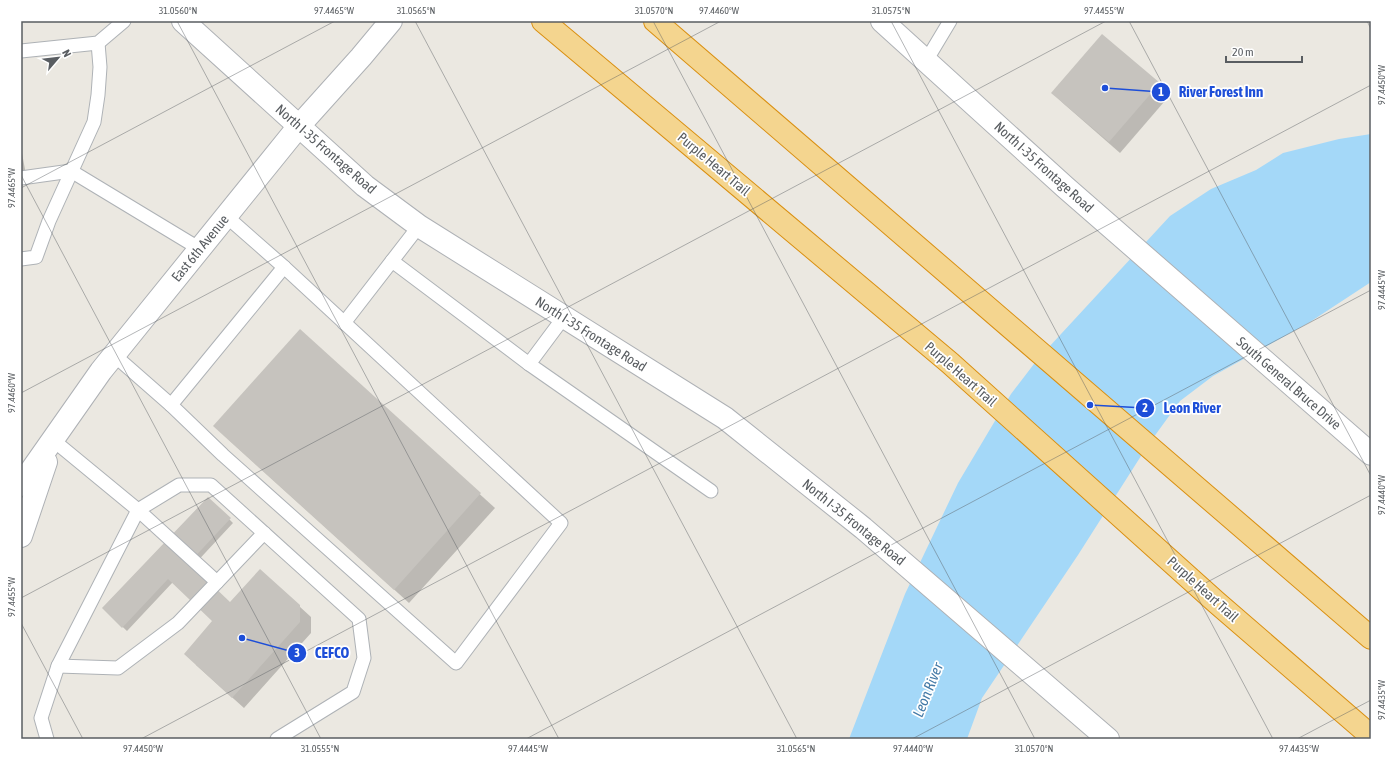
<svg xmlns="http://www.w3.org/2000/svg" width="1392" height="760" font-family="'Asap Condensed',sans-serif">
	<style>
		.water { fill: #a4d8f8 }
		.shadow { fill: #0003 }
		.building { fill: #c6c3be }
		.lines { fill: none; stroke-linecap: round; stroke-linejoin: round }
		.lane-casing { stroke: #aeb2b6; stroke-width: 15 }
		.secondary-casing { stroke: #aeb1b5; stroke-width: 24 }
		.highway-casing { stroke: #da9012; stroke-width: 24 }
		.lane { stroke: #fff; stroke-width: 13 }
		.secondary { stroke: #fff; stroke-width: 22 }
		.highway { stroke: #f4d58f; stroke-width: 22 }
		.ticks { fill: none; stroke: #595d61; stroke-width: 1; stroke-opacity: 0.45 }
		.labels { text-anchor: middle; stroke-width: 3.5; stroke-linejoin: round; paint-order: stroke }
		.street-label { font-size: 14px; fill: #595d61; stroke: #fff }
		.water-label { font-size: 15px; font-style: italic; fill: #447aa7; stroke: #fff }
		.leader { fill: none; stroke: #1d4ed8; stroke-width: 1.5 }
		.callout-dot { fill: #1d4ed8; stroke: #fff; stroke-width: 1.5 }
		.mark-label { font-size: 12px; text-anchor: middle; font-weight: bold; fill: #fff }
		.callout-label { font-size: 15px; text-anchor: middle; font-weight: bold; fill: #1d4ed8; stroke: #fff; stroke-width: 3.5; stroke-linejoin: round; paint-order: stroke }
		.neatline { fill: none; stroke: #595d61; stroke-width: 1.5 }
		.ticks-label { font-size: 10px; text-anchor: middle; fill: #595d61 }
	</style>
	<rect width="100%" height="100%" fill="#ebe8e1"/>
	<path class="water" d="M 1371,134 L 1371,282 L 1310,322 L 1213,376 L 1180,401 L 1148,445 L 1078,555 L 982,698 L 967,739 L 849,739 L 905,594 L 958,483 L 1011,394 L 1037,360 L 1170,216 L 1211,189 L 1256,170 L 1283,153 L 1339,139 Z"/>
	<g class="shadow">
		<path d="M 1159,84 L 1170,95 L 1120,153 L 1064,104 L 1053,93 Z"/>
		<path d="M 21,148 L 27,180 L 21,181 Z"/>
		<path d="M 300,331 L 495,508 L 409,603 L 229,440 Z"/>
		<path d="M 208,498 L 233,523 L 192,567 L 230,604 L 299,606 L 311,617 L 311,633 L 244,708 L 196,665 L 214,622 L 173,582 L 127,631 L 103,608 Z"/>
	</g>
	<g class="building">
		<path d="M 1102,34 L 1160,83 L 1109,142 L 1051,93 Z"/>
		<path d="M 300,329 L 481,493 L 394,590 L 213,426 Z"/>
		<path d="M 208,497 L 231,518 L 189,563 L 230,602 L 260,569 L 300,605 L 300,622 L 232,698 L 184,654 L 212,621 L 168,579 L 122,628 L 102,608 Z"/>
	</g>
	<g class="lines">
		<g class="lane-casing">
			<g id="lane">
				<path d="M 21,51 L 98,43 L 124,21"/>
				<path d="M 926,61 L 950,21"/>
				<path d="M 21,178 L 71,171 L 200,249"/>
				<path d="M 21,259 L 36,257 L 49,221 L 94,122 L 98,95 L 100,67 L 98,43"/>
				<path d="M 392,261 L 529,364 L 564,317"/>
				<path d="M 344,323 L 419,226"/>
				<path d="M 114,355 L 171,405 L 284,267 L 226,216"/>
				<path d="M 529,364 L 711,491"/>
				<path d="M 171,405 L 223,455 L 456,663 L 561,523 L 284,267"/>
				<path d="M 217,582 L 138,510 L 179,485 L 211,485 L 359,619 L 364,658 L 353,692 L 277,739"/>
				<path d="M 58,666 L 118,668 L 178,623 L 264,533"/>
				<path d="M 47,739 L 41,718 L 58,666 L 138,510 L 53,440"/>
			</g>
		</g>
		<g class="secondary-casing">
			<g id="secondary">
				<path d="M 183,21 L 365,186 L 419,226 L 725,418 L 863,528 L 1108,739"/>
				<path d="M 882,21 L 1065,187 L 1371,454"/>
				<path d="M 21,485 L 101,371 L 299,126 L 361,57 L 391,21"/>
				<path d="M 21,536 L 46,462"/>
			</g>
		</g>
		<g class="highway-casing">
			<g id="highway">
				<path d="M 543,21 L 950,363 L 1216,602 L 1371,736"/>
				<path d="M 655,21 L 1371,638"/>
			</g>
		</g>
		<use href="#lane" class="lane"/>
		<use href="#secondary" class="secondary"/>
		<use href="#highway" class="highway"/>
	</g>
	<path class="ticks" d="M 177,21 L 559,739M 415,21 L 797,739M 653,21 L 1035,739M 891,21 L 1273,739M 1129,21 L 1371,476M 1367,21 L 1371,29M 21,175 L 321,739M 21,188 L 335,21M 21,393 L 721,21M 21,598 L 1106,21M 21,623 L 83,739M 141,739 L 1371,85M 526,739 L 1371,290M 912,739 L 1371,495M 1297,739 L 1371,700"/>
	<g class="labels">
		<g class="street-label">
			<text transform="translate(326 149) rotate(41)" y="5">North I-35 Frontage Road</text>
			<text transform="translate(714 164) rotate(40)" y="5">Purple Heart Trail</text>
			<text transform="translate(1044 167) rotate(42)" y="5">North I-35 Frontage Road</text>
			<text transform="translate(200 248) rotate(-51)" y="5">East 6th Avenue</text>
			<text transform="translate(591 334) rotate(32)" y="5">North I-35 Frontage Road</text>
			<text transform="translate(961 374) rotate(41)" y="5">Purple Heart Trail</text>
			<text transform="translate(1289 383) rotate(41)" y="5">South General Bruce Drive</text>
			<text transform="translate(854 522) rotate(39)" y="5">North I-35 Frontage Road</text>
			<text transform="translate(1203 589) rotate(42)" y="5">Purple Heart Trail</text>
		</g>
		<g class="water-label">
			<text transform="translate(928 690) rotate(-68)" y="5">Leon River</text>
		</g>
	</g>
	<path class="leader" d="M1105 88L1161 92M1090 405L1145 408M242 638L297 653"/>
	<g class="callout-dot">
		<circle cx="1105" cy="88" r="4"/>
		<circle cx="1090" cy="405" r="4"/>
		<circle cx="242" cy="638" r="4"/>
		<circle cx="1161" cy="92" r="10"/>
		<circle cx="1145" cy="408" r="10"/>
		<circle cx="297" cy="653" r="10"/>
	</g>
	<g class="mark-label">
		<text x="1161" y="96">1</text>
		<text x="1145" y="412">2</text>
		<text x="297" y="657">3</text>
	</g>
	<g class="callout-label">
		<text x="1221" y="97">River Forest Inn</text>
		<text x="1192" y="413">Leon River</text>
		<text x="332" y="658">CEFCO</text>
	</g>
	<rect width="1392" height="760" fill="none" stroke="#ffffff" stroke-width="44"/>
	<g transform="translate(58 58) rotate(62)" stroke="#ffffff" stroke-width="3" paint-order="stroke">
	<path d="M0-3L7 15L0 10L-7 15Z" fill="#595d61"/>
	<text y="-6" font-size="11" font-weight="bold" text-anchor="middle" fill="#595d61">N</text>
	</g>
	<path d="M1226 56v6h76v-6" fill="none" stroke="#595d61" stroke-width="2"/>
	<text x="1232" y="56" font-size="12" fill="#595d61" stroke="#ffffff" stroke-width="3" paint-order="stroke">20 m</text>
	<rect x="22" y="22" width="1348" height="716" class="neatline"/>
	<g class="ticks-label">
		<text x="178" y="14">31.0560°N</text>
		<text x="334" y="14">97.4465°W</text>
		<text x="416" y="14">31.0565°N</text>
		<text x="654" y="14">31.0570°N</text>
		<text x="719" y="14">97.4460°W</text>
		<text x="891" y="14">31.0575°N</text>
		<text x="1104" y="14">97.4455°W</text>
		<text transform="translate(1381 85) rotate(-90)" y="4">97.4450°W</text>
		<text transform="translate(11 188) rotate(-90)" y="4">97.4465°W</text>
		<text transform="translate(1381 290) rotate(-90)" y="4">97.4445°W</text>
		<text transform="translate(11 393) rotate(-90)" y="4">97.4460°W</text>
		<text transform="translate(1381 495) rotate(-90)" y="4">97.4440°W</text>
		<text transform="translate(11 597) rotate(-90)" y="4">97.4455°W</text>
		<text transform="translate(1381 700) rotate(-90)" y="4">97.4435°W</text>
		<text x="143" y="752">97.4450°W</text>
		<text x="320" y="752">31.0555°N</text>
		<text x="528" y="752">97.4445°W</text>
		<text x="796" y="752">31.0565°N</text>
		<text x="913" y="752">97.4440°W</text>
		<text x="1034" y="752">31.0570°N</text>
		<text x="1299" y="752">97.4435°W</text>
	</g>
</svg>
